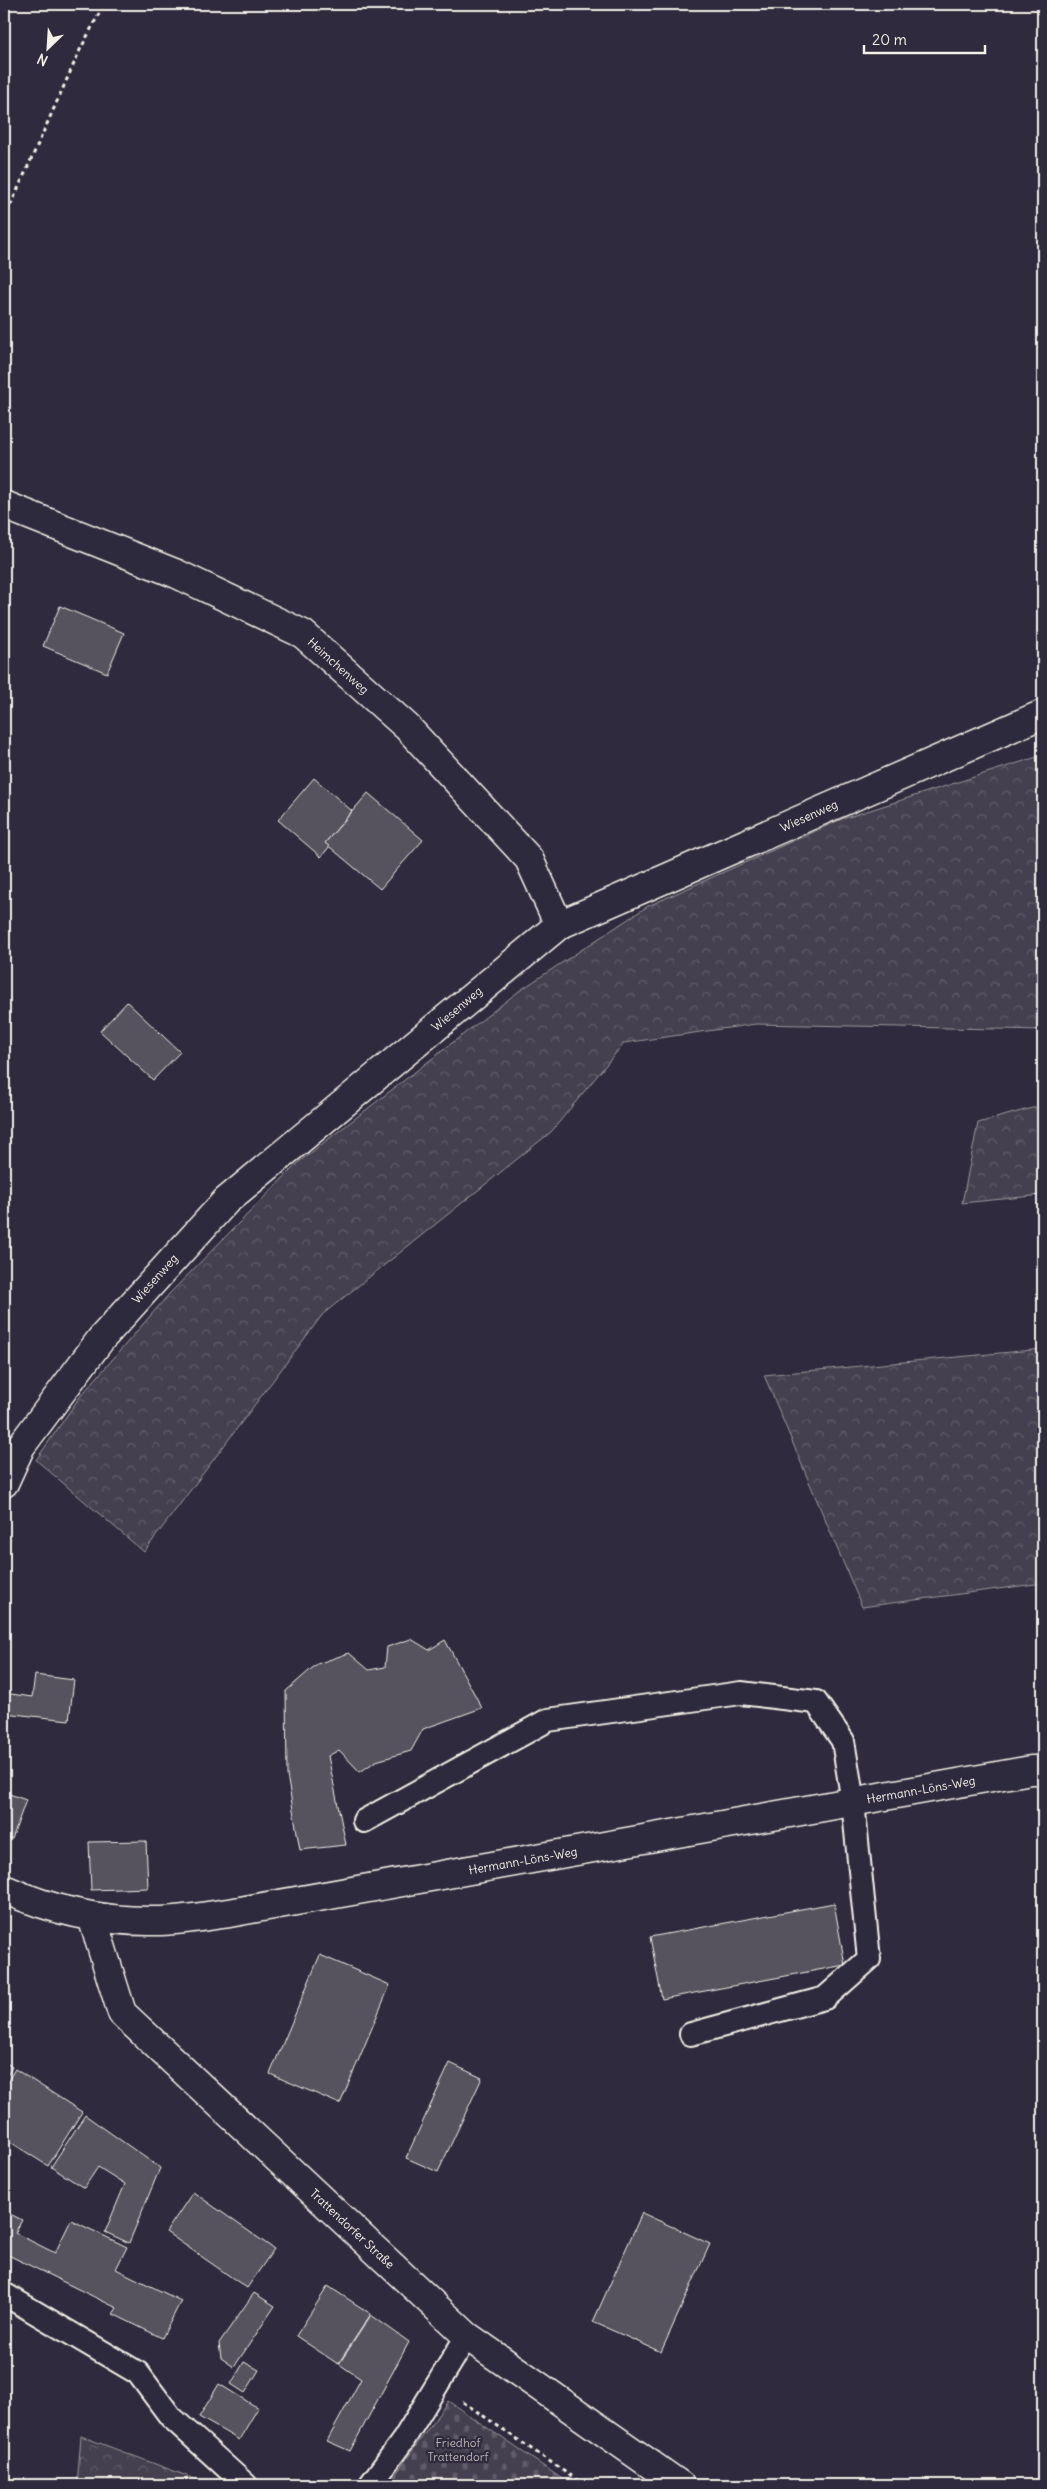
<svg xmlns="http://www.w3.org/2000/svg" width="1047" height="2489" font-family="Delius,sans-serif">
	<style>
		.forest { fill: url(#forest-crowns); stroke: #9c989c }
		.cemetery { fill: url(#cemetery-stones); stroke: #9c989c }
		.building { fill: #56525f; stroke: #f4f1e8 }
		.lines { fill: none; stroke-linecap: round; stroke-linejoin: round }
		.lane-casing { stroke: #f4f1e8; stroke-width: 26 }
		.street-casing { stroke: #f4f1e8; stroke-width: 31 }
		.path { stroke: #f4f1e8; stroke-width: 3; stroke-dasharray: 4 4; stroke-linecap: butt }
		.lane { stroke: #2f2a3d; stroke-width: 22 }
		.street { stroke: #2f2a3d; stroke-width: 28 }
		.labels { text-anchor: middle; stroke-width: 4.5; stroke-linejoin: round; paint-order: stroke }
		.street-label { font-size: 12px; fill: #f4f1e8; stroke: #2f2a3d }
		.park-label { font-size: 12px; fill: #b7b3b3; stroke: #2f2a3d }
	</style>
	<defs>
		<pattern id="forest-crowns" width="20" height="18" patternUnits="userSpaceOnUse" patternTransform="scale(1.25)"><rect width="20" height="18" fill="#454050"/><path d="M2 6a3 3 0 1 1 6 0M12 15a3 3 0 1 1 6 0" fill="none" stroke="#605c69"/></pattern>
		<pattern id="cemetery-stones" width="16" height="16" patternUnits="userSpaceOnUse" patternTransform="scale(1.25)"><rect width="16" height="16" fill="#454050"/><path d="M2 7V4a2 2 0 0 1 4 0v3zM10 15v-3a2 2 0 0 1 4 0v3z" fill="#605c69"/></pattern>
	</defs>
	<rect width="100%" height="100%" fill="#2f2a3d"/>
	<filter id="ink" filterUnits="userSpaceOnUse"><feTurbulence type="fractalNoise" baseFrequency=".02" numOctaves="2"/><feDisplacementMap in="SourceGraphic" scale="10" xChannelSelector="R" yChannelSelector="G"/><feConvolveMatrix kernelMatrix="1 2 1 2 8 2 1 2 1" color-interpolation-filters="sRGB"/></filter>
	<g filter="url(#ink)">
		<g class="forest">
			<path d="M 1043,755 L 1043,1030 L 756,1024 L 624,1043 L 551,1132 L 323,1314 L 144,1552 L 36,1460 L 79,1398 L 170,1293 L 299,1162 L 519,991 L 648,906 L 842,819 Z"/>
			<path d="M 1043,1105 L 1043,1195 L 962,1203 L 978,1123 Z"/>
			<path d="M 1043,1349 L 1043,1583 L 862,1607 L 764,1375 Z"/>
			<path d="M 81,2436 L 211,2485 L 77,2485 Z"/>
		</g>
		<path class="cemetery" d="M 448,2401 L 571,2485 L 388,2485 Z"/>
		<g class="building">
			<path d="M 60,606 L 124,633 L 107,673 L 43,646 Z"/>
			<path d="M 314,778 L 352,811 L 325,843 L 330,846 L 321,857 L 278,820 Z"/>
			<path d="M 368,793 L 423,840 L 380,889 L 325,843 Z"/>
			<path d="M 127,1002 L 180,1052 L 153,1080 L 100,1031 Z"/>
			<path d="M 411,1639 L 429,1650 L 445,1640 L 482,1708 L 423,1729 L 411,1751 L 376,1761 L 360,1772 L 339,1750 L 328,1756 L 346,1845 L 300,1850 L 287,1775 L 286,1691 L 317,1664 L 349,1653 L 369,1670 L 385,1667 L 387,1647 Z"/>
			<path d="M 35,1675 L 74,1680 L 69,1720 L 4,1713 L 4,1693 L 32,1697 Z"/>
			<path d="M 4,1792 L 26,1800 L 12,1839 L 4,1836 Z"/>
			<path d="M 146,1841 L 148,1888 L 91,1890 L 89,1842 Z"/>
			<path d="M 834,1903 L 845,1965 L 662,1999 L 650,1937 Z"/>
			<path d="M 320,1955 L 390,1985 L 340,2104 L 270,2074 Z"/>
			<path d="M 4,2061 L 12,2067 L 4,2081 Z"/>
			<path d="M 450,2063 L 482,2078 L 438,2172 L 406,2158 Z"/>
			<path d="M 15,2069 L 82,2112 L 48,2166 L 4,2138 L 4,2087 Z"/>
			<path d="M 85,2115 L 160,2168 L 129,2243 L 105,2232 L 125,2184 L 98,2167 L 84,2188 L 51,2167 Z"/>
			<path d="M 193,2192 L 274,2249 L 247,2288 L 166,2232 Z"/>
			<path d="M 4,2211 L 22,2220 L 15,2233 L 55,2253 L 71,2220 L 127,2247 L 116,2269 L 181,2301 L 162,2338 L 113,2314 L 117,2308 L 4,2253 Z"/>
			<path d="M 642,2213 L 710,2244 L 661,2352 L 593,2322 Z"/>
			<path d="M 328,2286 L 371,2314 L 338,2364 L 296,2336 Z"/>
			<path d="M 254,2293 L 275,2306 L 234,2367 L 221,2358 L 219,2343 Z"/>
			<path d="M 371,2315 L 409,2342 L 350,2451 L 327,2441 L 361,2379 L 339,2364 Z"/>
			<path d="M 244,2362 L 259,2370 L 245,2393 L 231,2384 Z"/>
			<path d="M 219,2384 L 258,2408 L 239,2440 L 199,2417 Z"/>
		</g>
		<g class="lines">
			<g class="lane-casing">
				<g id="lane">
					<path d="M 364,1821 L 548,1720 L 741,1693 L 816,1702 L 843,1741 L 853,1802 L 869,1959 L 825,1998 L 691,2034"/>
					<path d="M 4,2294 L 138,2373 L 170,2416 L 246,2485"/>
					<path d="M 370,2485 L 404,2439 L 467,2336"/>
				</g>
			</g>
			<g class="street-casing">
				<g id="street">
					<path d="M 4,505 L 177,574 L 303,634 L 407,727 L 529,859 L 559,925"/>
					<path d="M 4,1483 L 21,1446 L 101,1339 L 226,1201 L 559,925 L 1043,714"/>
					<path d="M 4,1889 C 53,1911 102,1922 156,1921 C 180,1921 205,1916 229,1913 L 1031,1770 L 1043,1770"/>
					<path d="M 92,1917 L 122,2013 L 467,2336 L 680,2485"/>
				</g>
			</g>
			<g class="path">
				<path d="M 4,220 L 80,50 L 104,4"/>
				<path d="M 463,2402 L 584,2485"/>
			</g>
			<use href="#lane" class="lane"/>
			<use href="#street" class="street"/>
		</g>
	</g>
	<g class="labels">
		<g class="street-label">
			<text transform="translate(338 666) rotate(42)" y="4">Heimchenweg</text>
			<text transform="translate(809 816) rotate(-24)" y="4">Wiesenweg</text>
			<text transform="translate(457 1009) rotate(-40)" y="4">Wiesenweg</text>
			<text transform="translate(155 1279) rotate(-48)" y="4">Wiesenweg</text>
			<text transform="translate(921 1790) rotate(-10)" y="4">Hermann-Löns-Weg</text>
			<text transform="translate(523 1861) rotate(-10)" y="4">Hermann-Löns-Weg</text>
			<text transform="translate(352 2229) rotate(43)" y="4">Trattendorfer Straße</text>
		</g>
		<g class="park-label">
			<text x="458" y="2447">Friedhof<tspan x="458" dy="14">Trattendorf</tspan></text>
		</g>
	</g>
	<rect width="1047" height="2489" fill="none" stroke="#2f2a3d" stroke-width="20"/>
	<rect x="10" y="10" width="1027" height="2469" fill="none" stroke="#f4f1e8" stroke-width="2" filter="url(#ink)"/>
	<g transform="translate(48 48) rotate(205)" stroke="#2f2a3d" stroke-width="4" paint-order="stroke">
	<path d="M0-4L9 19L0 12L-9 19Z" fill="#f4f1e8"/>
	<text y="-8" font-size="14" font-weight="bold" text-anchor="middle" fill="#f4f1e8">N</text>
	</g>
	<path d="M864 45v8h121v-8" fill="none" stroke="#f4f1e8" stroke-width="2.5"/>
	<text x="872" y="45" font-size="15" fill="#f4f1e8" stroke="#2f2a3d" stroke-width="4" paint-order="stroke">20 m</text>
</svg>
